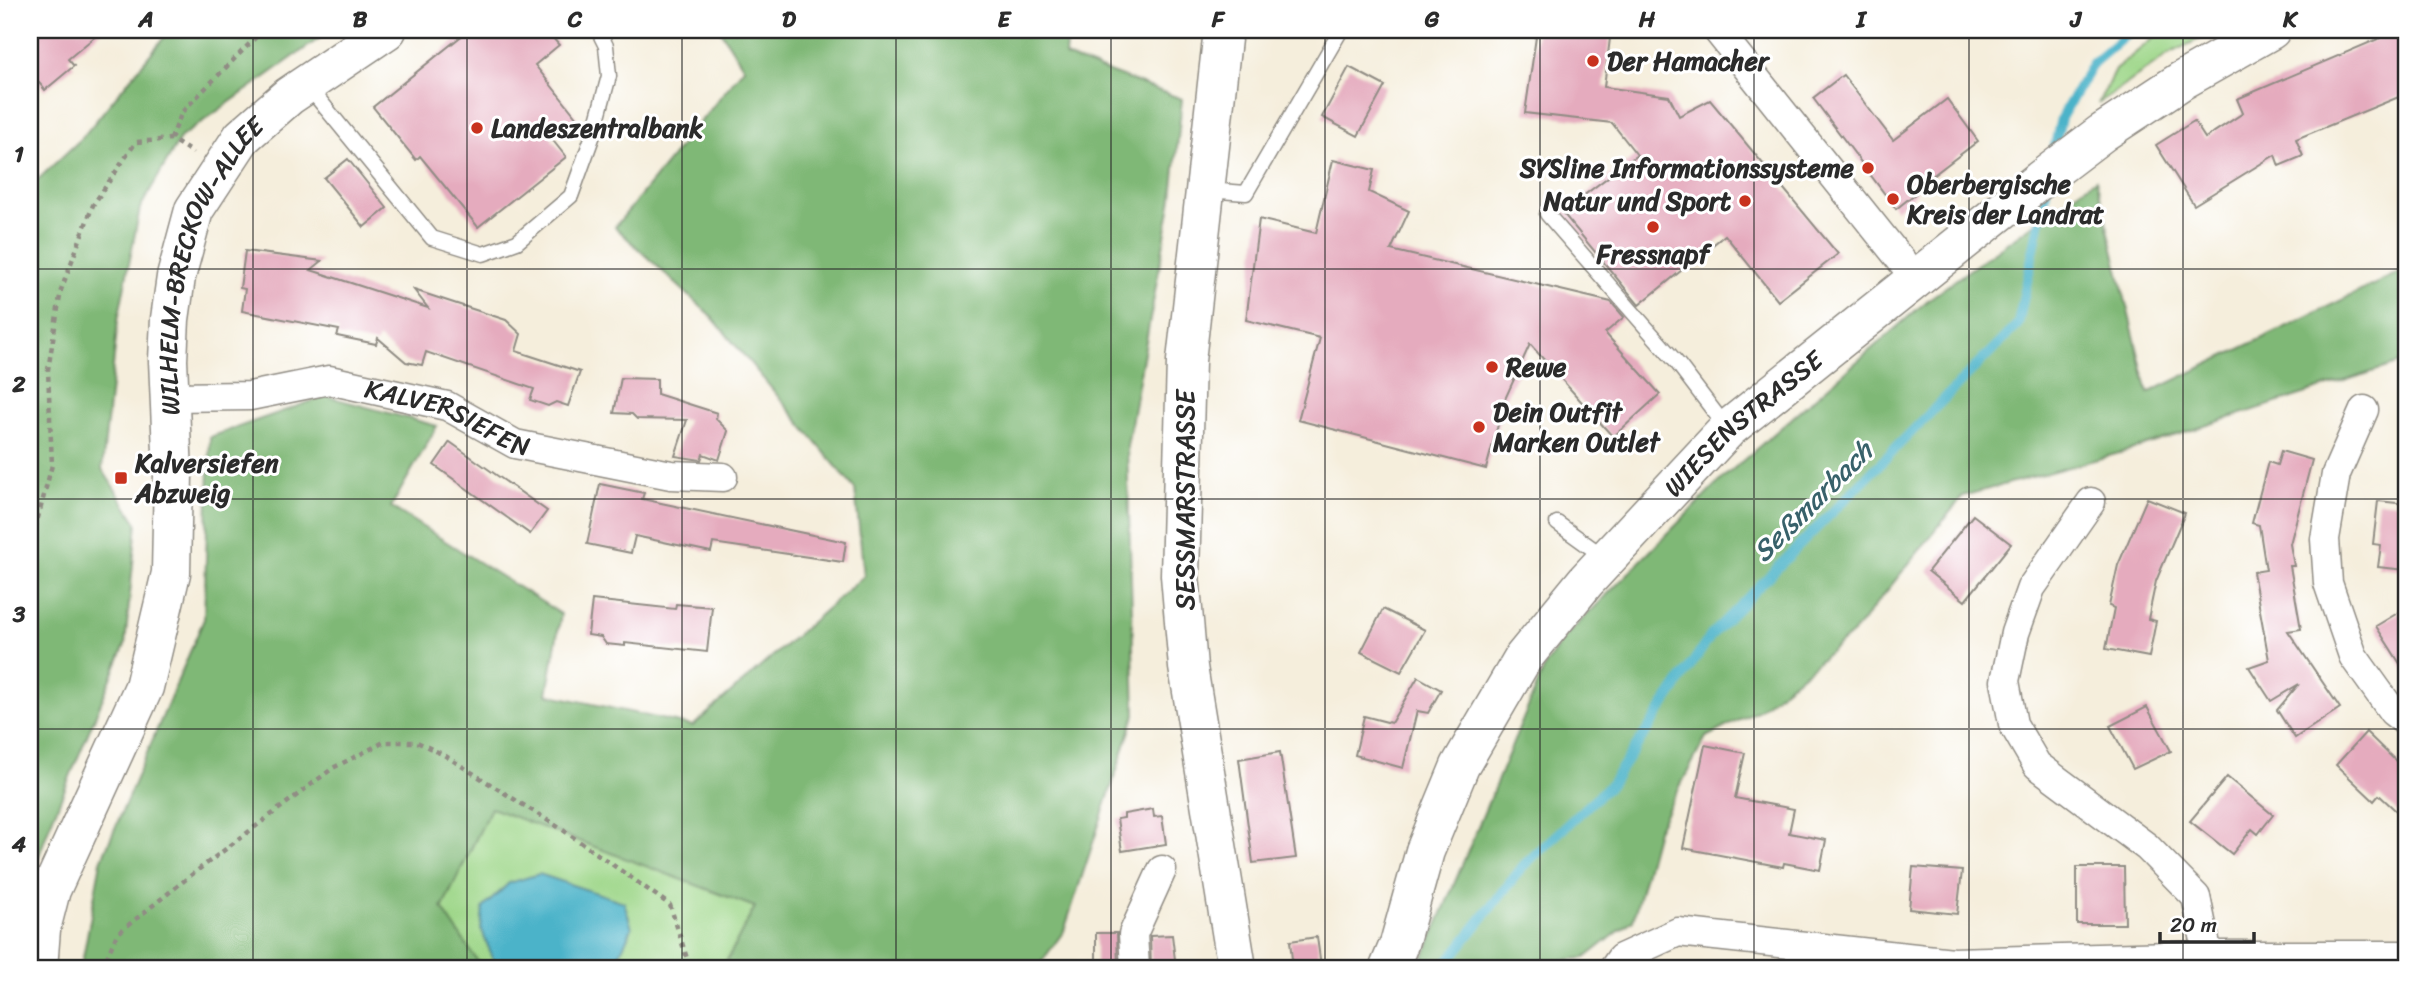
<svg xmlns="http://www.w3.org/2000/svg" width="2436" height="998" font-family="Sriracha,sans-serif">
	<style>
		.green { fill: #9fd78a; stroke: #65815a; stroke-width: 2 }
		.forest { fill: #7fb876; stroke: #557250; stroke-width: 2 }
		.water { fill: #4bb3c9; stroke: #3b6f7a; stroke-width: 2 }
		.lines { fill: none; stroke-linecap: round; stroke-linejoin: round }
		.stream { stroke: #4bb3c9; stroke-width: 10 }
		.building { fill: #e5abbe }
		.lane-casing { stroke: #908c84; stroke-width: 17 }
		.street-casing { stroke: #908c84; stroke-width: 31 }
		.secondary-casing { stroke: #908c84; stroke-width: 41 }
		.path { stroke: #908c84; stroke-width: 4.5; stroke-dasharray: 5 5; stroke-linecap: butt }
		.lane { stroke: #fff; stroke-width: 14 }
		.street { stroke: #fff; stroke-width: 28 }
		.secondary { stroke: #fff; stroke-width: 38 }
		.grid { fill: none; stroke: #2b2b2b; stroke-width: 2; stroke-opacity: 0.55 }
		.poi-dot { fill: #c8321e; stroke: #fff; stroke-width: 2.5 }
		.labels { text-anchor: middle; stroke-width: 6; stroke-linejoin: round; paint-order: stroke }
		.poi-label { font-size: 26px; font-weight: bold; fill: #2b2b2b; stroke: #fff; text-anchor: start }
		.street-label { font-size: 26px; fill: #2b2b2b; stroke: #fff }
		.water-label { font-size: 28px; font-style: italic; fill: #38616a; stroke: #fff }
		.neatline { fill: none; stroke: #2b2b2b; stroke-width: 2.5 }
		.grid-label { font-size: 23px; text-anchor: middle; font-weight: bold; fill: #2b2b2b }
	</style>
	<rect width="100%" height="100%" fill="#fff"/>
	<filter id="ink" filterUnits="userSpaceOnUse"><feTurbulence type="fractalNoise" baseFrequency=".0143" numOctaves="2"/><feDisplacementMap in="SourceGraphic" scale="14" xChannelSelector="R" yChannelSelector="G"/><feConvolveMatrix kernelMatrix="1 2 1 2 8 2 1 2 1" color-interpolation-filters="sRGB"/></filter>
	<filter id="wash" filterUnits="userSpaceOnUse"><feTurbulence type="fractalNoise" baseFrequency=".00686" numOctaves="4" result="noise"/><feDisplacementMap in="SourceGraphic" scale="28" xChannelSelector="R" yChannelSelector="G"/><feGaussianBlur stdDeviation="1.57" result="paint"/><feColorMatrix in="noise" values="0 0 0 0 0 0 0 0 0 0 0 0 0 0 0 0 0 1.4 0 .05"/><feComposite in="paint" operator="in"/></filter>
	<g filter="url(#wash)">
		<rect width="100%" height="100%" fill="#f5eedc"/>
		<g class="green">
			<path d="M 2163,30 L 2218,30 L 2172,52 L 2098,104 L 2115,70 Z"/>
			<path d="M 491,807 L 755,907 L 723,968 L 703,968 L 677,963 L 674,968 L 482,968 L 442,909 Z"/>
		</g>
		<g class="forest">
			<path d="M 170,30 L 331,30 L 181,137 L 140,208 L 118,320 L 102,469 L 137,523 L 125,645 L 51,822 L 30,881 L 30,187 L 82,138 Z"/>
			<path d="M 720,30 L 1067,30 L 1065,56 L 1182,99 L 1172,198 L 1127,446 L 1135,715 L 1064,931 L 1037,968 L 723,968 L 755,907 L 491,808 L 442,908 L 482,968 L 81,968 L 101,861 L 204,619 L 210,437 L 326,396 L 437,426 L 391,507 L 561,614 L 547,694 L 693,726 L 864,576 L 855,489 L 712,317 L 615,227 L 744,68 Z"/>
			<path d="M 2096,179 L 2148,393 L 2406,269 L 2406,361 L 2127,451 L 1963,496 L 1853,633 L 1759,710 L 1706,737 L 1657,830 L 1633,920 L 1585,958 L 1468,968 L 1419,968 L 1546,664 L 1564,638 L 1724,477 L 1929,299 Z"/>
		</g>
		<path class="water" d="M 539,874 L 624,902 L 632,928 L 613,968 L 497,968 L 481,929 L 483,908 L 509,883 Z"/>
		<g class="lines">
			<g class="stream">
				<path d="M 2053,155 L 2061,118 L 2093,63 L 2132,30"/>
				<path d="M 1443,968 L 1524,865 L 1611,784 L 1712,634 L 2018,324 L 2046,191"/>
			</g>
		</g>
		<g id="blocks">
			<g class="building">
				<path d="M 30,30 L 103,30 L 68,59 L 74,66 L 45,90 L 30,72 Z"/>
				<path d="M 469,30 L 546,30 L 559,45 L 535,65 L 577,118 L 551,138 L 566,157 L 478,227 L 420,156 L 416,160 L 373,107 Z"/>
				<path d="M 1537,30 L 1611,30 L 1604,87 L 1669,96 L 1679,116 L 1710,100 L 1838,254 L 1778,301 L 1725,235 L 1639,305 L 1562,212 L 1637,155 L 1612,123 L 1525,113 Z"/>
				<path d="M 2399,30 L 2406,30 L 2406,94 L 2296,139 L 2303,156 L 2279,166 L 2275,155 L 2194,205 L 2156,145 L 2194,121 L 2205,138 L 2243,113 L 2237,99 Z"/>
				<path d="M 1349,67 L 1385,86 L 1358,136 L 1322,117 Z"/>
				<path d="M 1843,75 L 1893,140 L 1947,99 L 1978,141 L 1914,190 L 1916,193 L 1896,209 L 1813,98 Z"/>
				<path d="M 348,159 L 387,208 L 364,227 L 324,178 Z"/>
				<path d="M 1333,160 L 1374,170 L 1369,192 L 1409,211 L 1391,250 L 1611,302 L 1624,317 L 1605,333 L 1660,394 L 1613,437 L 1530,344 L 1505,399 L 1486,469 L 1298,420 L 1320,338 L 1246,320 L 1259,219 L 1316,233 Z"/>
				<path d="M 245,251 L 322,261 L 311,270 L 428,308 L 414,290 L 506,320 L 521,334 L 516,351 L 580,372 L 568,406 L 556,402 L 548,406 L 530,400 L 534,389 L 426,352 L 422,365 L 406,362 L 378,338 L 376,344 L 337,336 L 339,330 L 242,311 L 245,289 L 240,288 Z"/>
				<path d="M 621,378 L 657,379 L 657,394 L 717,413 L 716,419 L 728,431 L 719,460 L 703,454 L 701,460 L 675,456 L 687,420 L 637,419 L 632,414 L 614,413 Z"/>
				<path d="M 450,442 L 547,511 L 530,534 L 434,465 Z"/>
				<path d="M 2281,451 L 2312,460 L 2290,544 L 2294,566 L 2290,566 L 2301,629 L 2288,631 L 2340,708 L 2295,738 L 2277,710 L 2299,684 L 2271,701 L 2249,667 L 2269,660 L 2253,572 L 2266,570 L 2259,525 L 2252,523 L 2268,462 L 2277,465 Z"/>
				<path d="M 600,484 L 644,493 L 642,499 L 846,542 L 843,562 L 713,543 L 711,552 L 635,536 L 631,553 L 587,544 Z"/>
				<path d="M 2147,498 L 2185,513 L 2156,581 L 2148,619 L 2156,621 L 2149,657 L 2106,649 L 2114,608 L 2109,606 L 2118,565 Z"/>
				<path d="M 2378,501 L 2406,504 L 2406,570 L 2378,567 L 2381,545 L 2373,544 Z"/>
				<path d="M 1973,515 L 2011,544 L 1965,601 L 1928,571 Z"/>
				<path d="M 592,600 L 675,609 L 676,604 L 712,607 L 707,652 L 625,643 L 625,646 L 606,644 L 601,637 L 588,635 Z"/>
				<path d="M 2406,608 L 2406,673 L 2376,626 Z"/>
				<path d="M 1383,609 L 1425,630 L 1401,672 L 1361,652 Z"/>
				<path d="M 1418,677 L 1441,690 L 1428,713 L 1417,711 L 1403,768 L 1355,755 L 1364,716 L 1391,723 Z"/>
				<path d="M 2147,707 L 2171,751 L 2133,769 L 2110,726 Z"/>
				<path d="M 2366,732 L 2406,771 L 2406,820 L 2379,795 L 2374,801 L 2336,765 Z"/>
				<path d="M 1705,745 L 1745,753 L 1735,798 L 1794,809 L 1789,833 L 1826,840 L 1820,870 L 1784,863 L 1783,867 L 1683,848 Z"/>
				<path d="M 1280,752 L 1296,858 L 1253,863 L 1239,759 Z"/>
				<path d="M 2227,777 L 2273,815 L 2258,834 L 2252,829 L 2232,854 L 2190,821 Z"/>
				<path d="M 1153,809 L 1154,817 L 1162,816 L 1166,844 L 1122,851 L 1117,819 L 1124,818 L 1124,814 Z"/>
				<path d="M 1913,867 L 1962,871 L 1957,914 L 1909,909 Z"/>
				<path d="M 2077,867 L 2124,867 L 2125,924 L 2077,924 Z"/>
				<path d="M 1096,933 L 1117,933 L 1118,968 L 1096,968 Z"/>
				<path d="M 1172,935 L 1176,968 L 1151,968 L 1150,936 Z"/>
				<path d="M 1317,937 L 1321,966 L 1320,968 L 1293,968 L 1290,941 Z"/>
			</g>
		</g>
	</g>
	<g filter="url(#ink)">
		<use href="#blocks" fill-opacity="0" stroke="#908c84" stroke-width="2"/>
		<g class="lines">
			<g class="lane-casing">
				<g id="lane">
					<path d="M 307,85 L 432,238 L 483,254 L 517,242 L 571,196 L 593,135 L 609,76 L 606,46 L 598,30"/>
					<path d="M 1207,190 L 1246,193 L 1341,30"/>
					<path d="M 1547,214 L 1678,364 L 1726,427"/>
					<path d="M 1557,523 L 1604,557"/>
				</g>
			</g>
			<g class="street-casing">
				<g id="street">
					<path d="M 1717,30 L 1916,279"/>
					<path id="s1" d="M 171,397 L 250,396 L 329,380 L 447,406 L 515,444 L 671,475 L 723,477"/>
					<path d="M 2364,410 L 2336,474 L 2325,539 L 2328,583 L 2353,656 L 2393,712 L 2406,722"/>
					<path d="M 2091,502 L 2031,588 L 2015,633 L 2005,681 L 2013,724 L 2037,765 L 2147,847 L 2196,897 L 2208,955"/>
					<path d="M 1135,968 L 1133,934 L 1162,870"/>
					<path d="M 1614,968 L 1621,958 L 1678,932 L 1953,962 L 2208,955 L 2406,955"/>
				</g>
			</g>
			<g class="secondary-casing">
				<g id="secondary">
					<path d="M 1223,30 L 1186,361 L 1180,575 L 1188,667 L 1237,968"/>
					<path id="s2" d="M 38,968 L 41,929 L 51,890 L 144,687 L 171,573 L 173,474 L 168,360 L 170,319 L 176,277 L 194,210 L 242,137 L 289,96 L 387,30"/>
					<path id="s3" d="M 1389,968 L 1399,944 L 1425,851 L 1460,766 L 1523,658 L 1586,581 L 1728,429 L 2040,180 L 2102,133 L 2181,81 L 2271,30"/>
				</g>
			</g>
			<g class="path">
				<path d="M 171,139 L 182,112 L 263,30"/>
				<path d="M 30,548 L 52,465 L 48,370 L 61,290 L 93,205 L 136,142 L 171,139 L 193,153"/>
				<path d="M 104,968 L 104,964 L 117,934 L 190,876 L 333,768 L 384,742 L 417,742 L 444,755 L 563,830 L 670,905 L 690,968"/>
			</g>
			<use href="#lane" class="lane"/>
			<use href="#street" class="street"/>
			<use href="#secondary" class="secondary"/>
		</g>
	</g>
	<path class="grid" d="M 253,30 L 253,968M 467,30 L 467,968M 682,30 L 682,968M 896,30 L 896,968M 1111,30 L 1111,968M 1325,30 L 1325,968M 1540,30 L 1540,968M 1754,30 L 1754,968M 1969,30 L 1969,968M 2183,30 L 2183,968M 30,269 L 2406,269M 30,499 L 2406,499M 30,729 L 2406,729"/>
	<g class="poi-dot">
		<circle cx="1593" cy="61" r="7"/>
		<circle cx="477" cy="128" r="7"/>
		<circle cx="1868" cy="168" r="7"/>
		<circle cx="1893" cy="199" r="7"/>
		<circle cx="1745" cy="201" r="7"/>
		<circle cx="1653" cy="227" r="7"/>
		<circle cx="1492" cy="367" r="7"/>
		<circle cx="1479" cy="427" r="7"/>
		<rect x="114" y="471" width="14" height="14" rx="3.5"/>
	</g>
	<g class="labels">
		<g class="poi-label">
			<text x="1607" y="70">Der Hamacher</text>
			<text x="491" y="137">Landeszentralbank</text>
			<text x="1854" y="177" text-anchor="end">SYSline Informationssysteme</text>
			<text x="1907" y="193">Oberbergische<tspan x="1907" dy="30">Kreis der Landrat</tspan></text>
			<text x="1731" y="210" text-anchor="end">Natur und Sport</text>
			<text x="1653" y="263" text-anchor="middle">Fressnapf</text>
			<text x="1506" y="376">Rewe</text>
			<text x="1493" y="421">Dein Outfit<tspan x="1493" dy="30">Marken Outlet</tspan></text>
			<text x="135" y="472">Kalversiefen<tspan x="135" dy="30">Abzweig</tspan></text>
		</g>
		<g class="street-label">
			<text dy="9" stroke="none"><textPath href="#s2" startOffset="737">WILHELM-BRECKOW-ALLEE</textPath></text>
			<text dy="9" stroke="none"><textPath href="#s1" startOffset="285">KALVERSIEFEN</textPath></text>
			<text dy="9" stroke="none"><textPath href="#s3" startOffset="662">WIESENSTRASSE</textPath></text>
			<text transform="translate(1185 500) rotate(-90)" y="9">SESSMARSTRASSE</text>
		</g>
		<g class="water-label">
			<text transform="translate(1812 501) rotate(-45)" y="10">Seßmarbach</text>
		</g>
	</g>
	<rect width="2436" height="998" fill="none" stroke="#fff" stroke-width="77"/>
	<path d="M2160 932v10h94v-10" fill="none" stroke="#2b2b2b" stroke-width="3.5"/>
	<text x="2170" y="932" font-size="21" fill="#2b2b2b" stroke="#ffffff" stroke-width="5" paint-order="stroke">20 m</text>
	<rect x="38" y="38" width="2360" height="922" class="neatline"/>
	<g class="grid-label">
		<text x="146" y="27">A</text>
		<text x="360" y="27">B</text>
		<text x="575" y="27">C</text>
		<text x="789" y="27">D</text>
		<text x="1004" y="27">E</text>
		<text x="1218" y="27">F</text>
		<text x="1432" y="27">G</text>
		<text x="1647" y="27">H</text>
		<text x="1861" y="27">I</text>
		<text x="2076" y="27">J</text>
		<text x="2290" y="27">K</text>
		<text x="19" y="162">1</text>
		<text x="19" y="392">2</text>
		<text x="19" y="622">3</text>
		<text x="19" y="852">4</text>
	</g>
</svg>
